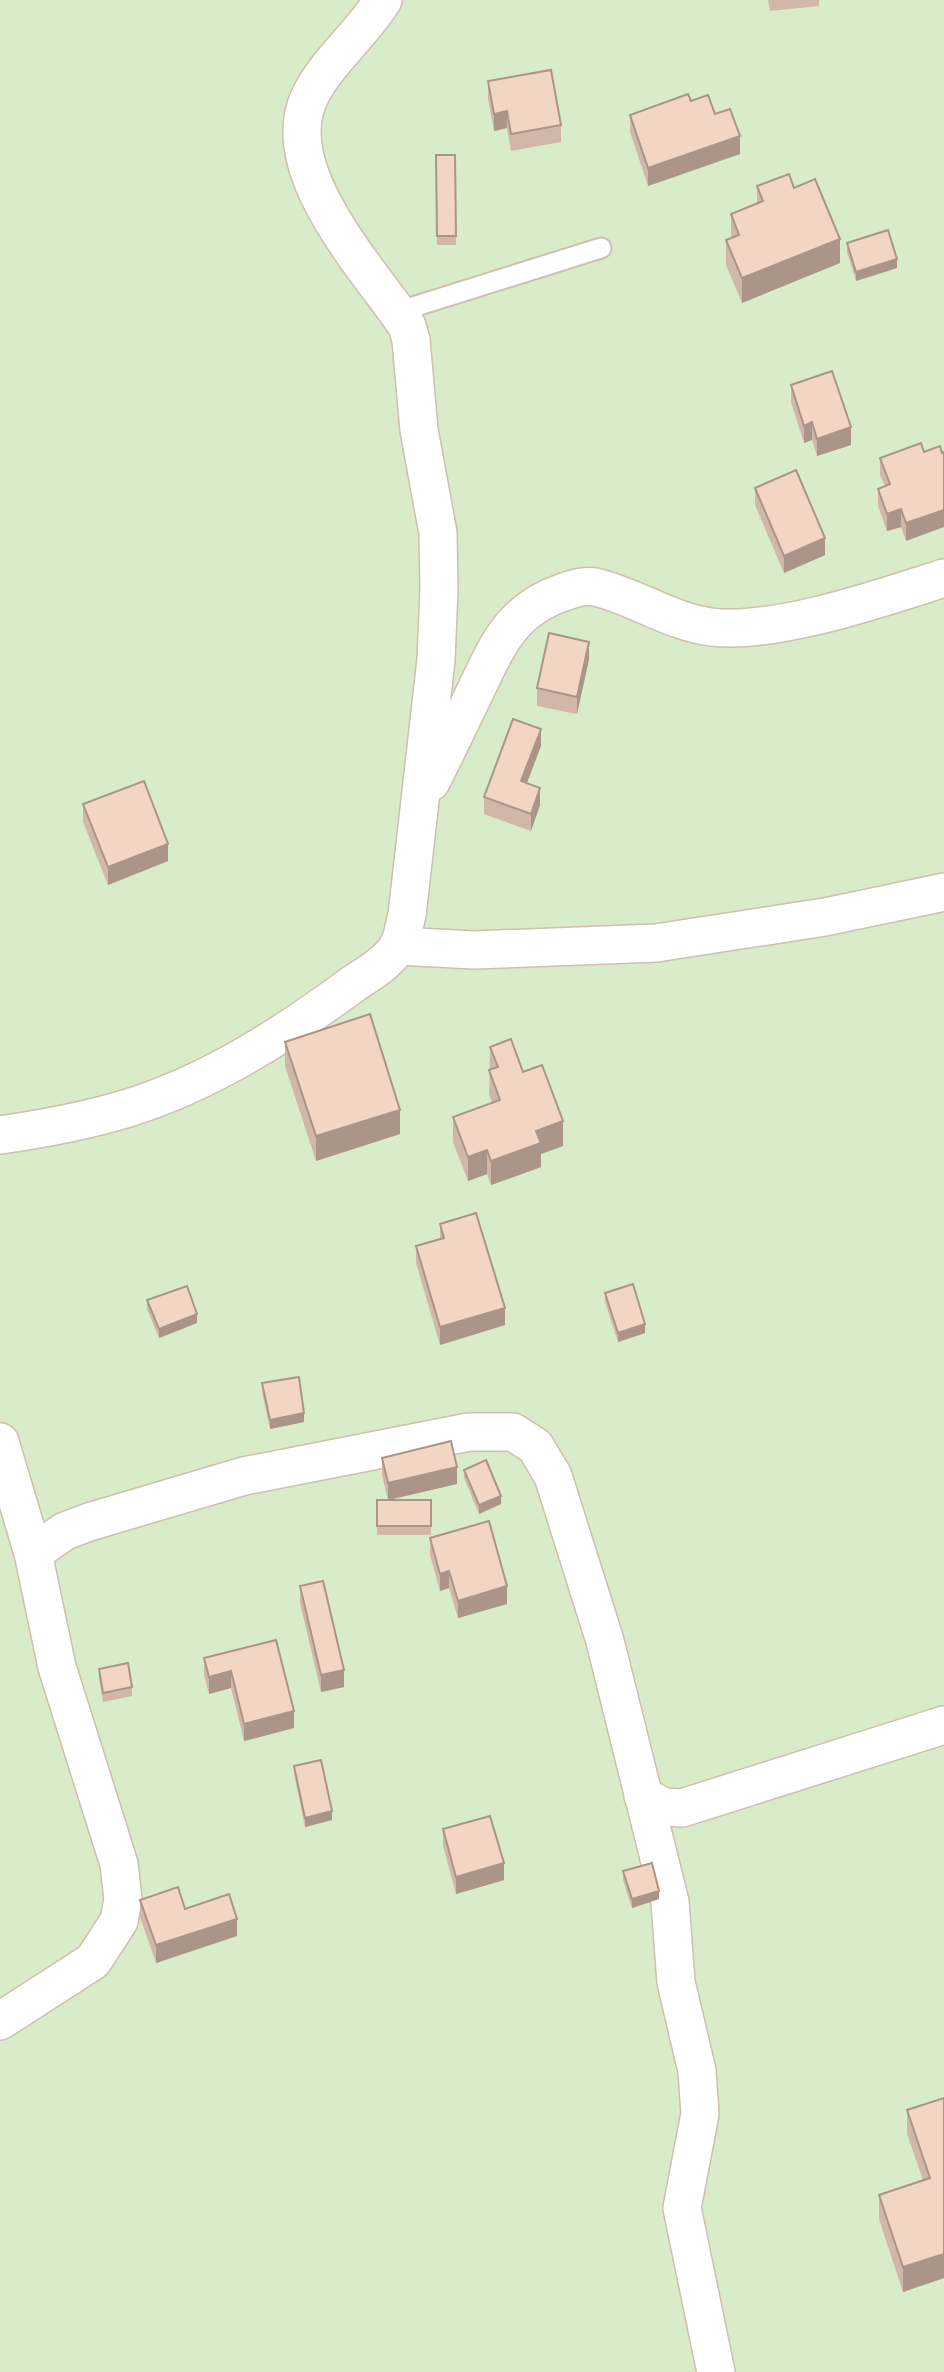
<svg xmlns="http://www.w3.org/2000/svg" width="944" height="2372" font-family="'DejaVu Sans',sans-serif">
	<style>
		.green { fill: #d8ecc9 }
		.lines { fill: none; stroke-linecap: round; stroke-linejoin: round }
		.lane-casing { stroke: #d1beb0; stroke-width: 23 }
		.street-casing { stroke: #d1beb0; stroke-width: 40 }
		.lane { stroke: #fff; stroke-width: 19 }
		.street { stroke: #fff; stroke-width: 37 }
		.wall { fill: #d1b7a8 }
		.shaded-wall { fill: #aa9588 }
		.building { fill: #f3d5c3; stroke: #aa9588; stroke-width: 2 }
	</style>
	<rect width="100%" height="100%" fill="#fdf6ec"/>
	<rect class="green" x="0" y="0" width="944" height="2372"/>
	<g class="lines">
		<g class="lane-casing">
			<path id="lane" d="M 397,312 L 601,248"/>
		</g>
		<g class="street-casing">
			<g id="street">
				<path d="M 431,782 C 445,754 459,725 473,696 C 496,649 509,610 564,592 C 574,588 584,585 595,587 C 632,595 671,622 711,627 C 775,635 881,598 944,578"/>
				<path d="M 398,946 L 474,950 L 656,943 L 825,917 L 944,892"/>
				<path d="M 0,1135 C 42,1129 85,1121 125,1109 C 208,1084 284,1035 353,984 C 368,974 389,962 398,946 C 403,938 404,925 407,915 L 436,660 L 439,589 L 438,533 L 419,430 L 411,340 L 407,326 C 369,269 272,168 311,94 C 330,58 362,34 383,0"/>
				<path d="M 0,1442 L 33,1553 L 57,1667 L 119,1864 L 123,1899 L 119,1921 L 93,1961 L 0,2021"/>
				<path d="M 33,1553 L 65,1531 L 89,1522 L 244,1476 L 469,1432 L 513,1432 L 535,1446 L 553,1476 L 605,1641 L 670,1902 L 676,1982 L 697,2071 L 700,2114 L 682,2208 L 716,2372"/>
				<path d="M 643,1796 L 664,1807 L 682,1808 L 944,1725"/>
			</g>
		</g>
		<use href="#lane" class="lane"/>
		<use href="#street" class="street"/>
	</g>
	<g class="wall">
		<path d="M 768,0 L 819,0 L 819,6 L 770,11 Z"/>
		<path d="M 488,81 L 561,125 L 561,142 L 511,151 L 507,128 L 494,131 L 488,99 Z"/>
		<path d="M 715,114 L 740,154 L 648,186 L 630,132 L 630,115 Z"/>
		<path d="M 436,155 L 455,155 L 456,245 L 437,245 Z"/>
		<path d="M 757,186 L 794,188 L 840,263 L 742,303 L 726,265 L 726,240 L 731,238 L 731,214 L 757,204 Z"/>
		<path d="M 847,243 L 897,268 L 856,281 L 847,252 Z"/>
		<path d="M 791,385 L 851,445 L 817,456 L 812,440 L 804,443 L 791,402 Z"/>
		<path d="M 921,443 L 906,541 L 901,527 L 887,531 L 878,506 L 878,489 L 885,486 L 880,475 L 880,458 Z"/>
		<path d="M 755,488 L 825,555 L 784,573 L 755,505 Z"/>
		<path d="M 589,659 L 577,714 L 537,706 L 537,688 Z"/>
		<path d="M 541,746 L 527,783 L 540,805 L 531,831 L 484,814 L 484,797 Z"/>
		<path d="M 83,804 L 168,861 L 108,885 L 83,822 Z"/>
		<path d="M 285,1042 L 400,1134 L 316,1161 L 285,1066 Z"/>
		<path d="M 490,1047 L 523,1072 L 563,1146 L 541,1154 L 541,1167 L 491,1185 L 487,1174 L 468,1181 L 453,1142 L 453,1117 L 492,1103 L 489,1094 Z"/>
		<path d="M 440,1224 L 505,1325 L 440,1345 L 416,1263 L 416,1246 L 440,1239 Z"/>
		<path d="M 605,1293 L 645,1333 L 618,1342 L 605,1302 Z"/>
		<path d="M 147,1300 L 197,1323 L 159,1338 L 147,1309 Z"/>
		<path d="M 262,1383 L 304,1422 L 270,1429 L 262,1392 Z"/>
		<path d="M 382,1458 L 457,1484 L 388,1500 L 431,1500 L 431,1535 L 377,1535 L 377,1500 L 388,1500 L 382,1475 Z"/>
		<path d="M 464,1470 L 501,1504 L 479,1514 L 464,1478 Z"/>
		<path d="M 430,1538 L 507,1604 L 458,1618 L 449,1588 L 440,1591 L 430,1555 Z"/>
		<path d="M 300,1586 L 344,1687 L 321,1692 L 300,1603 Z"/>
		<path d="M 276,1640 L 294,1728 L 244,1741 L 231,1688 L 209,1694 L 204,1675 L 204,1658 Z"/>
		<path d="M 99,1669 L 132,1687 L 132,1696 L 103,1702 L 99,1678 Z"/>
		<path d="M 294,1766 L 332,1820 L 305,1827 L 294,1774 Z"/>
		<path d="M 443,1829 L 504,1880 L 456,1894 L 443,1846 Z"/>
		<path d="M 623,1871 L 659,1899 L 632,1908 L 623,1880 Z"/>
		<path d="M 140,1900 L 185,1909 L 237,1936 L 156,1963 L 140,1917 Z"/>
		<path d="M 944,2098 L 944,2278 L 903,2292 L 879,2219 L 879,2195 L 923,2180 L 907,2134 L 907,2110 Z"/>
	</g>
	<g class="shaded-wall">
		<path d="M 507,111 L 507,128 L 494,131 L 494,114 Z"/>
		<path d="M 740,136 L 740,154 L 648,186 L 648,168 Z"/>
		<path d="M 840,239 L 840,263 L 742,303 L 742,278 Z"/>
		<path d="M 897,259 L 897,268 L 856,281 L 856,272 Z"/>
		<path d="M 812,422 L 812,440 L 804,443 L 804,426 Z"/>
		<path d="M 851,427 L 851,445 L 817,456 L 817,439 Z"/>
		<path d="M 901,509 L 901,527 L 887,531 L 887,514 Z"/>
		<path d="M 944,510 L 944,527 L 906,541 L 906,523 Z"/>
		<path d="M 825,538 L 825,555 L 784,573 L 784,556 Z"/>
		<path d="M 589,642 L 589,659 L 577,714 L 577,697 Z"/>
		<path d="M 541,729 L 541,746 L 521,798 L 521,781 Z"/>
		<path d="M 540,788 L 540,805 L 531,831 L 531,814 Z"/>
		<path d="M 168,844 L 168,861 L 108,885 L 108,867 Z"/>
		<path d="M 400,1110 L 400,1134 L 316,1161 L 316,1136 Z"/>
		<path d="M 563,1121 L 563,1146 L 541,1154 L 541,1167 L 491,1185 L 491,1161 L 536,1131 Z"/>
		<path d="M 487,1150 L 487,1174 L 468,1181 L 468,1157 Z"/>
		<path d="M 505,1308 L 505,1325 L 440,1345 L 440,1327 Z"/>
		<path d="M 197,1314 L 197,1323 L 159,1338 L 159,1329 Z"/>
		<path d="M 645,1324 L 645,1333 L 618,1342 L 618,1333 Z"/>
		<path d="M 304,1413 L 304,1422 L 270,1429 L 270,1420 Z"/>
		<path d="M 457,1467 L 457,1484 L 388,1500 L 388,1483 Z"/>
		<path d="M 501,1496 L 501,1504 L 479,1514 L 479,1505 Z"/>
		<path d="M 449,1571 L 449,1588 L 440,1591 L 440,1574 Z"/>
		<path d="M 507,1586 L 507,1604 L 458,1618 L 458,1601 Z"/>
		<path d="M 344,1670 L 344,1687 L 321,1692 L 321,1675 Z"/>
		<path d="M 231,1671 L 231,1688 L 209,1694 L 209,1677 Z"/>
		<path d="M 294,1711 L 294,1728 L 244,1741 L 244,1724 Z"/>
		<path d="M 332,1811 L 332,1820 L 305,1827 L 305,1818 Z"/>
		<path d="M 504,1863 L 504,1880 L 456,1894 L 456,1877 Z"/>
		<path d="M 659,1891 L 659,1899 L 632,1908 L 632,1899 Z"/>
		<path d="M 237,1919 L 237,1936 L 156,1963 L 156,1945 Z"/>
		<path d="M 944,2254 L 944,2278 L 903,2292 L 903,2267 Z"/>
	</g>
	<g class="building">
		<path d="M 551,70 L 561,125 L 511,134 L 507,111 L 494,114 L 488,81 Z"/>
		<path d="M 688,94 L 691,101 L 708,95 L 715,114 L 730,109 L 740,136 L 648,168 L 630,115 Z"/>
		<path d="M 436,155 L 455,155 L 456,236 L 437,236 Z"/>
		<path d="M 789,174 L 794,188 L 815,179 L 840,239 L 742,278 L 726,240 L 739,235 L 731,214 L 763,201 L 757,186 Z"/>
		<path d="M 888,230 L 897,259 L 856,272 L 847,243 Z"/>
		<path d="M 832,371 L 851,427 L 817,439 L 812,422 L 804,426 L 791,385 Z"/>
		<path d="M 921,443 L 924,452 L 940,446 L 942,453 L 944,452 L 944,510 L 906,523 L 901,509 L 887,514 L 878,489 L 890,484 L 880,458 Z"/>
		<path d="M 796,470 L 825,538 L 784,556 L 755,488 Z"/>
		<path d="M 549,633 L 589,642 L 577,697 L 537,688 Z"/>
		<path d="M 513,719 L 541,729 L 521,781 L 540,788 L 531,814 L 484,797 Z"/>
		<path d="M 144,781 L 168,844 L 108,867 L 83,804 Z"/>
		<path d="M 370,1014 L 400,1110 L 316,1136 L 285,1042 Z"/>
		<path d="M 511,1039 L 523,1072 L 542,1065 L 563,1121 L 536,1131 L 541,1143 L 491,1161 L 487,1150 L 468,1157 L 453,1117 L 500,1100 L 489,1070 L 498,1067 L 490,1047 Z"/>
		<path d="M 476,1213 L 505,1308 L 440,1327 L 416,1246 L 444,1238 L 440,1224 Z"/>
		<path d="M 633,1284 L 645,1324 L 618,1333 L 605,1293 Z"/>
		<path d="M 187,1286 L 197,1314 L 159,1329 L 147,1300 Z"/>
		<path d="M 299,1377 L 304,1413 L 270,1420 L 262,1383 Z"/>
		<path d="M 451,1441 L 457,1467 L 388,1483 L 382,1458 Z"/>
		<path d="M 486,1460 L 501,1496 L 479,1505 L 464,1470 Z"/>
		<rect x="377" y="1500" width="54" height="26"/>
		<path d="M 489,1521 L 507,1586 L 458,1601 L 449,1571 L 440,1574 L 430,1538 Z"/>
		<path d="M 323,1581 L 344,1670 L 321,1675 L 300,1586 Z"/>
		<path d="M 276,1640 L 294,1711 L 244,1724 L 231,1671 L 209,1677 L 204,1658 Z"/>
		<path d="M 128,1663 L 132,1687 L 103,1693 L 99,1669 Z"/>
		<path d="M 321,1760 L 332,1811 L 305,1818 L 294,1766 Z"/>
		<path d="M 490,1816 L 504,1863 L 456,1877 L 443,1829 Z"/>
		<path d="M 652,1863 L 659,1891 L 632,1899 L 623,1871 Z"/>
		<path d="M 178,1887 L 185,1909 L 229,1894 L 237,1919 L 156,1945 L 140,1900 Z"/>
		<path d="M 944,2098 L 944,2254 L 903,2267 L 879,2195 L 930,2178 L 907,2110 Z"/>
	</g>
</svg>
